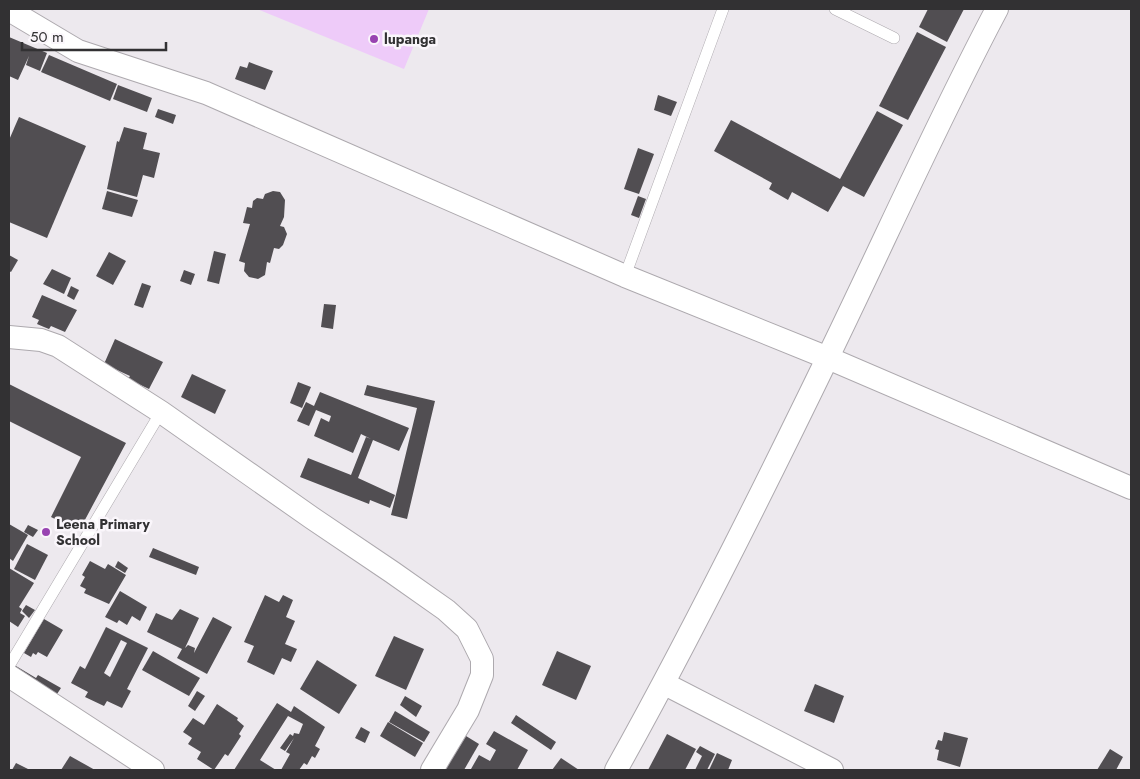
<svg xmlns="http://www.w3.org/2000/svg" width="1140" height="779" font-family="Jost,sans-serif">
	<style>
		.green { fill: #eecbf9 }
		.building { fill: #514e52; fill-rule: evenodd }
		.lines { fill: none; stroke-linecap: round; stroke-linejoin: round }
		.lane-casing { stroke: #ada9ae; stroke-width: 12 }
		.street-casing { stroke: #ada9ae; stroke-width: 24 }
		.lane { stroke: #fff; stroke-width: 11 }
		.street { stroke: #fff; stroke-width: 22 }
		.poi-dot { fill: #9843b1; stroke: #faf6fb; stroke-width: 2 }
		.labels { text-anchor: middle; stroke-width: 5; stroke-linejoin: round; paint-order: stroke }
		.poi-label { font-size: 14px; font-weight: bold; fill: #323133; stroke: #faf6fb; text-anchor: start }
	</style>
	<rect width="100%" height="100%" fill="#ede9ee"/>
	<path class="green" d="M 257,9 L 429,9 L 404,69 Z"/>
	<g class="building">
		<path d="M 928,9 L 964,9 L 947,42 L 919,27 Z"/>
		<path d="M 917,32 L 946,47 L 908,120 L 879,106 Z"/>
		<path d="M 9,37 L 47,53 L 40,71 L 26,65 L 29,56 L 18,80 L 9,76 Z"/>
		<path d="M 49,55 L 117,84 L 110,101 L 41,72 Z"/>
		<path d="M 249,62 L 273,71 L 265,90 L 235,79 L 240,66 L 247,68 Z"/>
		<path d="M 118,85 L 152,98 L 147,112 L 113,99 Z"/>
		<path d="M 658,95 L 677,102 L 671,116 L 654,110 Z"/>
		<path d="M 158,109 L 176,115 L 173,124 L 155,117 Z"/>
		<path d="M 877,111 L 903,125 L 864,197 L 843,186 L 828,212 L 792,192 L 788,200 L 769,189 L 772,183 L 714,151 L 731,120 L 840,179 Z"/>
		<path d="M 19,117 L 86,146 L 47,238 L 9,222 L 9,140 Z"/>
		<path d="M 124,127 L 147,133 L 143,149 L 160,153 L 154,178 L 143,175 L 137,197 L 107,189 L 117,141 L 119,142 Z"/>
		<path d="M 638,148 L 654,154 L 639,194 L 624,189 Z"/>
		<path d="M 107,191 L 138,200 L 132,217 L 102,209 Z"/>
		<path d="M 273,191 L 280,192 L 285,200 L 284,217 L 280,226 L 284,227 L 287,234 L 283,245 L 279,249 L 274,248 L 270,263 L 267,262 L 265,275 L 258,279 L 249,277 L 244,271 L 245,263 L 239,261 L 250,224 L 243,223 L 247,207 L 252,208 L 253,201 L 257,198 L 263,199 L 265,194 Z"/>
		<path d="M 638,196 L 646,199 L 639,218 L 631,215 Z"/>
		<path d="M 214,251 L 226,254 L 219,284 L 207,281 Z"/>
		<path d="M 109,252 L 126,261 L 113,285 L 96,276 Z"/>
		<path d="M 9,255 L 18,260 L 11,272 L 9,271 Z"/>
		<path d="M 52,269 L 71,278 L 64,294 L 43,284 Z"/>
		<path d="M 184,270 L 195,274 L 191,285 L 180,281 Z"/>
		<path d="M 142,283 L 151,286 L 143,308 L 134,305 Z"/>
		<path d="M 71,286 L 79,290 L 74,300 L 67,296 Z"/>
		<path d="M 42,295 L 77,310 L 65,332 L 51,326 L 49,329 L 44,327 L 37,324 L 39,320 L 32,317 Z"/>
		<path d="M 324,304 L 336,305 L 333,329 L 321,327 Z"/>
		<path d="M 115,339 L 163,362 L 149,389 L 128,379 L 130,376 L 104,364 Z"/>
		<path d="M 192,374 L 226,390 L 215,414 L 181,397 Z"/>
		<path d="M 298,382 L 311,387 L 302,408 L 290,403 Z"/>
		<path d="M 9,384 L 126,443 L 79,531 L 51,517 L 81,457 L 9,421 Z"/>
		<path d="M 367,385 L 435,401 L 407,519 L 391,515 L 417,408 L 364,395 Z"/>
		<path d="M 320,392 L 409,428 L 399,451 L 373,440 L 358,478 L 395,495 L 390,508 L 370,500 L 369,504 L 300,477 L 308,458 L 351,475 L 366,437 L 371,439 L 361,434 L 353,453 L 314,436 L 321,418 L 329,422 L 331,416 L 316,410 L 309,426 L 297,421 L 306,402 L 314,406 Z"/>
		<path d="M 9,524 L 28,535 L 13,561 L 9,558 Z"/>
		<path d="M 28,525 L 38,530 L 33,537 L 24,532 Z"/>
		<path d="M 27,544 L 48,555 L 35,580 L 14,569 Z"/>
		<path d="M 153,548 L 199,567 L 196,575 L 149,557 Z"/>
		<path d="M 90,561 L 105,569 L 108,564 L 126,575 L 109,604 L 84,593 L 86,589 L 80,586 L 85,577 L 82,575 Z"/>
		<path d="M 118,561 L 128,568 L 125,573 L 115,567 Z"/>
		<path d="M 9,568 L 34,583 L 19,607 L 22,609 L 20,613 L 25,616 L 18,627 L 9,621 Z"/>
		<path d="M 120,591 L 147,607 L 140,621 L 132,616 L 127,625 L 119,620 L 117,623 L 105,617 Z"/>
		<path d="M 265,595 L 279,602 L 283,595 L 293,600 L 286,617 L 295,621 L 285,644 L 297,649 L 291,662 L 282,658 L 274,675 L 247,662 L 254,646 L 244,642 Z"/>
		<path d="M 26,605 L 35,610 L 29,618 L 22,611 Z"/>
		<path d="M 180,609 L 199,618 L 185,648 L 188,645 L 195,648 L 194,653 L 213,617 L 232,627 L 207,674 L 177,658 L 182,649 L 147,632 L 156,613 L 172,620 Z"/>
		<path d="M 44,619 L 63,630 L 47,657 L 38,652 L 36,655 L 33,653 L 31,657 L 24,653 Z"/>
		<path d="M 106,627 L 148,648 L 127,689 L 131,691 L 122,708 L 107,701 L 104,706 L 85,697 L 88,692 L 71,683 L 80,666 L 85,669 ZM 121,640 L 127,643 L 110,677 L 104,673 Z"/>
		<path d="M 394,636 L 424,649 L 406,690 L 375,676 Z"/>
		<path d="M 153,651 L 200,678 L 189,696 L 142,670 Z"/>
		<path d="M 557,651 L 591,666 L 576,700 L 542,685 Z"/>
		<path d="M 317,660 L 357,685 L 339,714 L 300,689 Z"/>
		<path d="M 16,666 L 36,678 L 38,675 L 61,688 L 53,700 L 10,675 Z"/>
		<path d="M 815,684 L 844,696 L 834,723 L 804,711 Z"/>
		<path d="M 197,691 L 205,696 L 195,711 L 188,706 Z"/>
		<path d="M 405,696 L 422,706 L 416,717 L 400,705 Z"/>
		<path d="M 277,703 L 291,712 L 294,706 L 325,727 L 315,746 L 320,749 L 315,758 L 312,756 L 307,765 L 304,763 L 299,770 L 281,770 L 290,754 L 286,752 L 294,738 L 285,751 L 280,748 L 290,734 L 293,736 L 294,733 L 299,734 L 303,724 L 288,716 L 260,760 L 276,770 L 234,770 Z"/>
		<path d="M 217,704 L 238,718 L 237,720 L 244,726 L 239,734 L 241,736 L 228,756 L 225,754 L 214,770 L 197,759 L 201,752 L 188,744 L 192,738 L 183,732 L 193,718 L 204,725 Z"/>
		<path d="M 395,711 L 430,732 L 424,742 L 389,722 Z"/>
		<path d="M 516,715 L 556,742 L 551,750 L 511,723 Z"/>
		<path d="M 388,722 L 423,743 L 415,757 L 380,736 Z"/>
		<path d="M 361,727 L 370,732 L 365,743 L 355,738 Z"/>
		<path d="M 494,731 L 528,750 L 517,770 L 471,769 L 479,755 L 490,761 L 496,750 L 486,744 Z"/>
		<path d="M 944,732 L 968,738 L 960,767 L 937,760 L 939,750 L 935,749 L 938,740 L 942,741 Z"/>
		<path d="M 667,734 L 696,749 L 685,770 L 648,770 Z"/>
		<path d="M 466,736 L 479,744 L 464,770 L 445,770 Z"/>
		<path d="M 700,746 L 715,754 L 707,770 L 695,770 L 702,756 L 696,752 Z"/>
		<path d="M 1110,749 L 1123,757 L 1116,770 L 1097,770 Z"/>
		<path d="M 717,753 L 732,760 L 728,770 L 709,770 Z"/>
		<path d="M 70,756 L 95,770 L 61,770 Z"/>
		<path d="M 561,758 L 579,770 L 552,770 Z"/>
		<path d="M 16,763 L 30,770 L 12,770 Z"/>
	</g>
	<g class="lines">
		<g class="lane-casing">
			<g id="lane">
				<path d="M 835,9 L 894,38"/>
				<path d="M 625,276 L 723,9"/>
				<path d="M 9,666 L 161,412"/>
			</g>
		</g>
		<g class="street-casing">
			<g id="street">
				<path d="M 9,10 L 78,51 L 206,93 L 625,276 L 828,358 L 1131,488"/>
				<path d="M 9,337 L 41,340 L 58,346 L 161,412 L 312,518 L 392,572 L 446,610 L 467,629 L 482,659 L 482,675 L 468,710 L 432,770"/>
				<path d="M 9,676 L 153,770"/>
				<path d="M 665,684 L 832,770"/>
				<path d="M 616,770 C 691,636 760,497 827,359 C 884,242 936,124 997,9"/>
			</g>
		</g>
		<use href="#lane" class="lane"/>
		<use href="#street" class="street"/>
	</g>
	<g class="poi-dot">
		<circle cx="374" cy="39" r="5"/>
		<circle cx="46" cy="532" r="5"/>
	</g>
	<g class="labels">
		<g class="poi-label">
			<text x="384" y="44">lupanga</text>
			<text x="56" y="529">Leena Primary<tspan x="56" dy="16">School</tspan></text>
		</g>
	</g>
	<rect width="1140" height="779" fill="none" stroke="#323133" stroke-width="20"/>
	<path d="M22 42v8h144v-8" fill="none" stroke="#323133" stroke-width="2.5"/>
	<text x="30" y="42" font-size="15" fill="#323133" stroke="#faf6fb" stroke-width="4" paint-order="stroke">50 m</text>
</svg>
